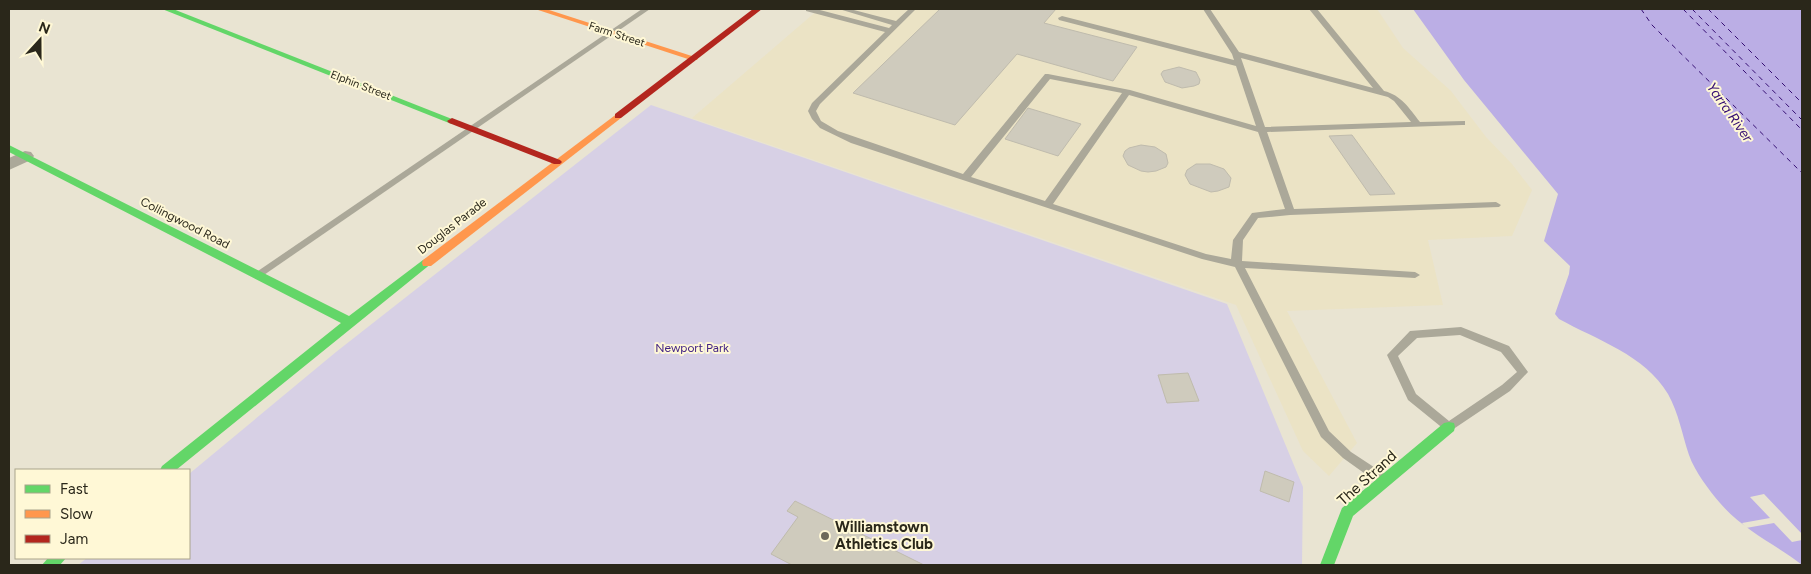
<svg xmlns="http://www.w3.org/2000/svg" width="1811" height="574" font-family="Figtree,sans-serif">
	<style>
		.built { fill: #ebe3c5 }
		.green { fill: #d7d0e5 }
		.water { fill: #bbaee5 }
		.pier { fill: #e9e4d2 }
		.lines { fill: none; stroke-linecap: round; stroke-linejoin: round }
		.ferry { stroke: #350e73; stroke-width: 1; stroke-dasharray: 5 4.5; stroke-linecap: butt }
		.building { fill: #cfcbbd; stroke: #bfbbad }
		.lane { fill: #aba899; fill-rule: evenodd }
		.street { fill: #aba899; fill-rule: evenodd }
		.fast { fill: #63d668; fill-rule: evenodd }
		.slow { fill: #ff974d; fill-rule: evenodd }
		.jam { fill: #b3261e; fill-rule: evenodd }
		.poi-dot { fill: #6d695a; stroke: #fff8d6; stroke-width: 2 }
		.labels { text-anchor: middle; stroke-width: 4; stroke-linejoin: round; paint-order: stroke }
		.far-street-label { font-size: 11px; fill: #2a271a; stroke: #fff8d6 }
		.street-label { font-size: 12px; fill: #2a271a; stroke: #fff8d6 }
		.park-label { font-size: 12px; fill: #422284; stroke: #fff8d6 }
		.water-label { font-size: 14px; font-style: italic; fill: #350e73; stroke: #fff8d6 }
		.near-street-label { font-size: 15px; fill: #2a271a; stroke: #fff8d6 }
		.near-poi-label { font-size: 15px; font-weight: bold; fill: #2a271a; stroke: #fff8d6; text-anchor: start }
	</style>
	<rect width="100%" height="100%" fill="#e9e4d2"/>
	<path class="built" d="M 819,9 L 1377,9 L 1403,48 L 1451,91 L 1486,137 L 1512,164 L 1532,190 L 1512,236 L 1428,240 L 1443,305 L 1287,311 L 1357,443 L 1329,476 L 1303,451 L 1236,305 L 692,118 Z"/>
	<path class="green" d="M 651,105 L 1227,304 L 1303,487 L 1302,565 L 78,565 L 87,558 L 189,558 L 189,474 L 336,352 Z"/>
	<path class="water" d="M 1413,9 L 1802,9 L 1802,565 C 1775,544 1743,530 1720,503 C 1709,490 1695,472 1689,455 C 1682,434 1679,414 1668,394 C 1645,355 1597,340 1559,319 L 1555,314 L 1569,274 L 1570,266 L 1544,241 L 1558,194 L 1464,80 Z"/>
	<path class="pier" d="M 1764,494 L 1802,534 L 1802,540 L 1792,542 L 1774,523 L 1746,528 L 1742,523 L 1770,518 L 1750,497 Z"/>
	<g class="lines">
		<g class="ferry">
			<path d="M 1641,9 L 1652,25 L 1802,173"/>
			<path d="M 1683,9 L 1802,130"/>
			<path d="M 1692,9 L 1802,120"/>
			<path d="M 1708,9 L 1802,103"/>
		</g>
	</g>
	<g class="building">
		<path d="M 940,9 L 1056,9 L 1044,23 L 1137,47 L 1113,81 L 1017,54 L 955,125 L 853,93 Z"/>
		<path d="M 1179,67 L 1196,72 L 1200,80 L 1199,84 L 1194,86 L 1182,88 L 1165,82 L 1161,74 L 1163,71 Z"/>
		<path d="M 1028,108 L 1081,124 L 1058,156 L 1005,139 Z"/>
		<path d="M 1352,135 L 1395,194 L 1370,195 L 1329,136 Z"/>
		<path d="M 1141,145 L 1155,147 L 1166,154 L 1168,163 L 1166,167 L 1156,171 L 1148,172 L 1141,171 L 1128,165 L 1123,156 L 1125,151 L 1129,148 Z"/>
		<path d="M 1196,164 L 1210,164 L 1224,169 L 1231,178 L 1229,187 L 1218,191 L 1211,192 L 1190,184 L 1185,175 L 1187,170 Z"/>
		<path d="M 1188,373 L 1199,401 L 1167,403 L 1158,375 Z"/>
		<path d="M 1265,471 L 1294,482 L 1289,502 L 1260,491 Z"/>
		<path d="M 795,501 L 924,565 L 792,565 L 771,554 L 798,517 L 787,511 Z"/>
	</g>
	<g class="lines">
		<g class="lane">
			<path d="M 642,9 L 650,9 L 261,277 L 255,277 L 253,275 L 255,273 Z"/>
			<path d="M 806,9 L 816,9 L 889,28 L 892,25 L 839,9 L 850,9 L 896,21 L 909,9 L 916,9 L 820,104 L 816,111 L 821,121 L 838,131 L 963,174 L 1045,74 L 1048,74 L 1130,90 L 1256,126 L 1236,66 L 1059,20 L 1058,18 L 1062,16 L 1234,60 L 1232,54 L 1203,9 L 1210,9 L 1239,52 L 1373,88 L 1309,9 L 1317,9 L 1384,91 C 1401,95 1409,108 1420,122 L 1465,121 L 1465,125 L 1462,125 L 1267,132 L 1294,209 L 1496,202 L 1501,205 L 1499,207 L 1290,215 L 1258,218 L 1243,240 L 1242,261 L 1415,272 L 1420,275 L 1415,278 L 1245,268 L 1329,431 L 1351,452 L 1386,475 L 1388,479 L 1386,483 L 1382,484 L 1378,483 L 1343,458 L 1321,437 L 1235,267 L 1202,259 L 851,143 L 820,128 L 812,119 L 808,111 L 812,103 L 885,32 L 806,11 ZM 1241,58 L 1388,97 L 1394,101 L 1411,122 L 1265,127 ZM 1050,79 L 1122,93 L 1045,201 L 971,177 ZM 1129,95 L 1258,132 L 1285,209 L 1252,213 L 1233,240 L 1231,259 L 1206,254 L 1053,204 Z"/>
			<path d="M 1461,327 L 1509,346 L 1528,372 L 1510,391 L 1449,432 L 1445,430 L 1408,400 L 1387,355 L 1410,331 ZM 1460,335 L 1501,352 L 1517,372 L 1502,385 L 1449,421 L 1416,394 L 1398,356 L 1417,338 Z"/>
		</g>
		<path class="street" d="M 25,151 L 31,152 L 34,156 L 31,160 L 9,170 L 9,158 Z"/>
		<g class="fast">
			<path d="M 162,9 L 173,9 L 457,121 L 452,124 L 449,123 Z"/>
			<path d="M 9,145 L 349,316 L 423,260 L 427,259 L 432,263 L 176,470 L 160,470 L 162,466 L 341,323 L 9,152 Z"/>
			<path d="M 1449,422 L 1454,423 L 1455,427 L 1454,431 L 1353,516 L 1334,565 L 1320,565 L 1342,508 L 1444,423 Z"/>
			<path d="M 48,558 L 66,558 L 60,565 L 42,565 Z"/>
		</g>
		<g class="slow">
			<path d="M 535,9 L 546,9 L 698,58 L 697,60 L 691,60 Z"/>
			<path d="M 618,113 L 621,114 L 621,118 L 431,266 L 423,266 L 422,263 L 423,260 Z"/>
		</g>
		<g class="jam">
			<path d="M 753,9 L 762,9 L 621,118 L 615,118 L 615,114 Z"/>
			<path d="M 452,118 L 560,160 L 562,162 L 560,164 L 554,164 L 449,123 L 447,121 Z"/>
		</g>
	</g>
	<circle class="poi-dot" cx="825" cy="536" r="5"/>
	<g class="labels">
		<g class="far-street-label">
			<text transform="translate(617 34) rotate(18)" y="4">Farm Street</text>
			<text transform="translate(361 85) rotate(21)" y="4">Elphin Street</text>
		</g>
		<g class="street-label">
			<text transform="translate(185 223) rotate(27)" y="4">Collingwood Road</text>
			<text transform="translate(452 226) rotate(-38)" y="4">Douglas Parade</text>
		</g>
		<g class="park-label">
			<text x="692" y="352">Newport Park</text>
		</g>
		<g class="water-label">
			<text transform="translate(1730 112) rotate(55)" y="5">Yarra River</text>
		</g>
		<g class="near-street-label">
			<text transform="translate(1367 478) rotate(-42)" y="5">The Strand</text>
		</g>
		<g class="near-poi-label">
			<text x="835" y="532">Williamstown<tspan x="835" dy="17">Athletics Club</tspan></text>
		</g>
	</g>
	<rect width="1811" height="574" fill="none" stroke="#2a271a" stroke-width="20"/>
	<rect x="15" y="469" width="175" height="90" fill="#fff8d6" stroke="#aaa48b"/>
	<rect x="25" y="485" width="25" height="8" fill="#63d668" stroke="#aaa48b"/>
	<text x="60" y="494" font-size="15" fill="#2a271a">Fast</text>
	<rect x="25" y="510" width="25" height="8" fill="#ff974d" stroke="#aaa48b"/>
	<text x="60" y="519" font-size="15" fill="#2a271a">Slow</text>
	<rect x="25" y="535" width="25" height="8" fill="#b3261e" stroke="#aaa48b"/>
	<text x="60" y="544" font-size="15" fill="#2a271a">Jam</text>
	<g transform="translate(40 40) rotate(21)" stroke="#fff8d6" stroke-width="4" paint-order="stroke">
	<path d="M0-4L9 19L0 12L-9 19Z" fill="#2a271a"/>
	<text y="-8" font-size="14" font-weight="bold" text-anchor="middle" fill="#2a271a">N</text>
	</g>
</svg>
